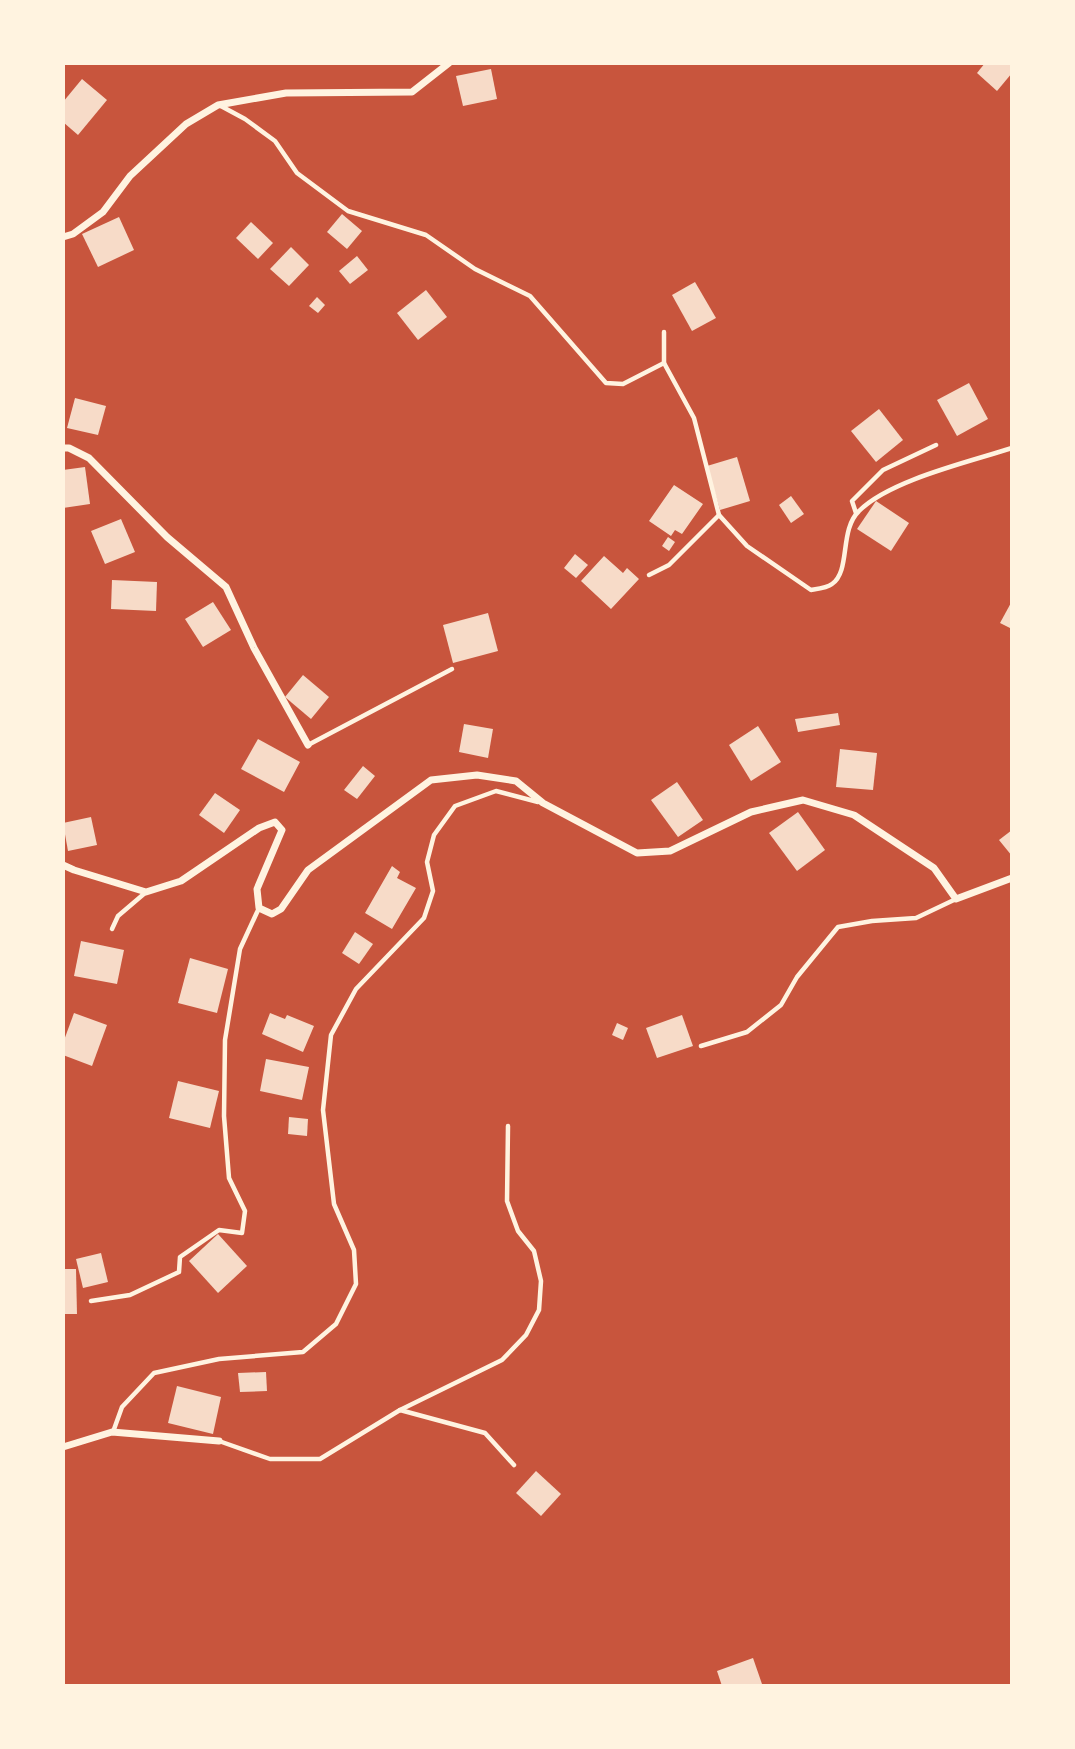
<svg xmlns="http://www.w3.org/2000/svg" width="1075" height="1749" font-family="'Roboto Condensed',sans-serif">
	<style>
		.building { fill: #f7dbc8 }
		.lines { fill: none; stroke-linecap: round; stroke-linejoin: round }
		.service { stroke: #fff3e0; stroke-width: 4.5 }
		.minor { stroke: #fff3e0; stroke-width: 7 }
	</style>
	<rect width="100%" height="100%" fill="#c8553d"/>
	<g class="building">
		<path d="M 985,63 L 1012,63 L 1012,73 L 997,91 L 977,73 Z"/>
		<path d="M 491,69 L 497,99 L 463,106 L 456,76 Z"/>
		<path d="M 82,79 L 107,100 L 78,135 L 63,122 L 63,102 Z"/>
		<path d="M 342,214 L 362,231 L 347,249 L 327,232 Z"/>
		<path d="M 119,217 L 134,250 L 98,267 L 82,234 Z"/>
		<path d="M 251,222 L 273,243 L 258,259 L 236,238 Z"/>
		<path d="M 291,247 L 309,265 L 289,286 L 270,269 Z"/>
		<path d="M 357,256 L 368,270 L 350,284 L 339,271 Z"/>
		<path d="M 695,282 L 716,318 L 692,331 L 672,295 Z"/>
		<path d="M 426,290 L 447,317 L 418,340 L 397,313 Z"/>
		<path d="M 317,297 L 325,305 L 318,313 L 309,306 Z"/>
		<path d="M 969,383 L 988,419 L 957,436 L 937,400 Z"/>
		<path d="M 75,398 L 106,406 L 98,435 L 67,428 Z"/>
		<path d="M 879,409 L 903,440 L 876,462 L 851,431 Z"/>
		<path d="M 737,457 L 750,501 L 720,510 L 707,466 Z"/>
		<path d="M 85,467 L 90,504 L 63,508 L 63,470 Z"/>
		<path d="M 674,485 L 703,504 L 682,534 L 675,530 L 671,536 L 649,521 Z"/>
		<path d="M 791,496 L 804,514 L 791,523 L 779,505 Z"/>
		<path d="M 876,501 L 909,523 L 891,551 L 857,529 Z"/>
		<path d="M 121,519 L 135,552 L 105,564 L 91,531 Z"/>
		<path d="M 668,537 L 675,542 L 669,551 L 662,546 Z"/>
		<path d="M 575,554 L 588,565 L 576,578 L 564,568 Z"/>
		<path d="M 604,556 L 623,573 L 627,568 L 639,579 L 611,609 L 581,581 Z"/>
		<path d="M 112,580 L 157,582 L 156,611 L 111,609 Z"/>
		<path d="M 1012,601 L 1012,629 L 1000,623 Z"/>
		<path d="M 213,602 L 231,630 L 203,647 L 185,619 Z"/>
		<path d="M 488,613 L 498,651 L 453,663 L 443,625 Z"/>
		<path d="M 303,675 L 329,697 L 311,719 L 285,697 Z"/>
		<path d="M 838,713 L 840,725 L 798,732 L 795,719 Z"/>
		<path d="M 464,724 L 493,729 L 488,758 L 459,752 Z"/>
		<path d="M 758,726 L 781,762 L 751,781 L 729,745 Z"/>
		<path d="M 258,739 L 300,762 L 284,792 L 241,769 Z"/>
		<path d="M 840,749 L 877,753 L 873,790 L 836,787 Z"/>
		<path d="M 363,766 L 375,776 L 357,799 L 344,790 Z"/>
		<path d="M 677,782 L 703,820 L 678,837 L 651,800 Z"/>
		<path d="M 215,793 L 240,810 L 224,833 L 199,815 Z"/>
		<path d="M 798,812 L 825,850 L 797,871 L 769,833 Z"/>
		<path d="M 91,817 L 97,845 L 68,851 L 63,823 Z"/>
		<path d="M 1012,830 L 1012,856 L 999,840 Z"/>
		<path d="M 392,866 L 400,872 L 397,878 L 416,888 L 392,929 L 365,913 Z"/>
		<path d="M 355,932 L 373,944 L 359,964 L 342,953 Z"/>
		<path d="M 81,941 L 124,950 L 117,984 L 74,976 Z"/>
		<path d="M 190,958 L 228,969 L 217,1013 L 178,1003 Z"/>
		<path d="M 74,1013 L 107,1025 L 92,1066 L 63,1055 L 63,1043 Z"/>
		<path d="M 270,1013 L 285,1019 L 287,1015 L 314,1026 L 303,1052 L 262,1034 Z"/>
		<path d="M 682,1015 L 693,1046 L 657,1058 L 646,1028 Z"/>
		<path d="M 617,1023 L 628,1028 L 623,1040 L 612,1035 Z"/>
		<path d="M 266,1059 L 309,1067 L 302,1100 L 260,1091 Z"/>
		<path d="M 178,1081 L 219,1091 L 210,1128 L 169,1118 Z"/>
		<path d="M 289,1117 L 308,1119 L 307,1136 L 288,1134 Z"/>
		<path d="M 218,1234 L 247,1266 L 218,1293 L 189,1261 Z"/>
		<path d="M 101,1253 L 108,1282 L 83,1288 L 76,1259 Z"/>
		<path d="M 63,1269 L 76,1269 L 77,1314 L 63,1314 Z"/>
		<path d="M 266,1372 L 267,1391 L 240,1392 L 238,1373 Z"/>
		<path d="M 177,1386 L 221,1397 L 213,1434 L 168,1423 Z"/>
		<path d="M 536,1471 L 561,1494 L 541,1516 L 516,1493 Z"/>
		<path d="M 753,1658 L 762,1684 L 722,1686 L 717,1671 Z"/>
	</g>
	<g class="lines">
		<g class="service">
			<path d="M 219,105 L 245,119 L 275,141 L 297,173 L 348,211 L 426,235 L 475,269 L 530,296 L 606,383 L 623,384 L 664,363"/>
			<path d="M 664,332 L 664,363 L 694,418 L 719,515 L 747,546 L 811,590 C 817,589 827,588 832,584 C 851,571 839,530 859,511 C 890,480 969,462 1012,448"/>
			<path d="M 856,513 L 852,501 L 883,470 L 936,445"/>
			<path d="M 649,575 L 669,565 L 719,515"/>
			<path d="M 308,745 L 452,669"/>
			<path d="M 112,929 L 118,916 L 145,893"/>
			<path d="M 701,1046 L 747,1032 L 781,1005 L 797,977 L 838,927 L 872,921 L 916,918 L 956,899"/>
			<path d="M 91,1301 L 130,1295 L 179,1272 L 180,1257 L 219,1230 L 242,1233 L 245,1211 L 229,1178 L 224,1116 L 225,1040 L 240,949 L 259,908"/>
			<path d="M 400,1410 L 502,1360 L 526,1335 L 539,1310 L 541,1281 L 534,1251 L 518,1231 L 507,1201 L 508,1126"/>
			<path d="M 113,1432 L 122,1407 L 154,1373 L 219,1359 L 303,1352 L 336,1324 L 356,1284 L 354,1250 L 334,1204 L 323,1110 L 331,1035 L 356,989 L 424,918 L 433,891 L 427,862 L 434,835 L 455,806 L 496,791 L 538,802"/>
			<path d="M 219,1441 L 270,1459 L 320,1459 L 400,1410 L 485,1433 L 514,1465"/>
		</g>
		<g class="minor">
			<path d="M 63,237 L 73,234 L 103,212 L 130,176 L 186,124 L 218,105 L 286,93 L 412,92 L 449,63"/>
			<path d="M 63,448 L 69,448 L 89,458 L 167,537 L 226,587 L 254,648 L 308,745"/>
			<path d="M 63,865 L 74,870 L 146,892 L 181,881 L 259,828 L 275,822 L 282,830 L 257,889 L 259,908 L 272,914 L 281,909 L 308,870 L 431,780 L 477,775 L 516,781 L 543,803 L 637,853 L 670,851 L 751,812 L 803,800 L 854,815 L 934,868 L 956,899 L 1012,878"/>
			<path d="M 63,1447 L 112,1432 L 219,1441"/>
		</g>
	</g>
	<rect width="1075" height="1749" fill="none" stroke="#fff3e0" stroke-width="130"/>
</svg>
